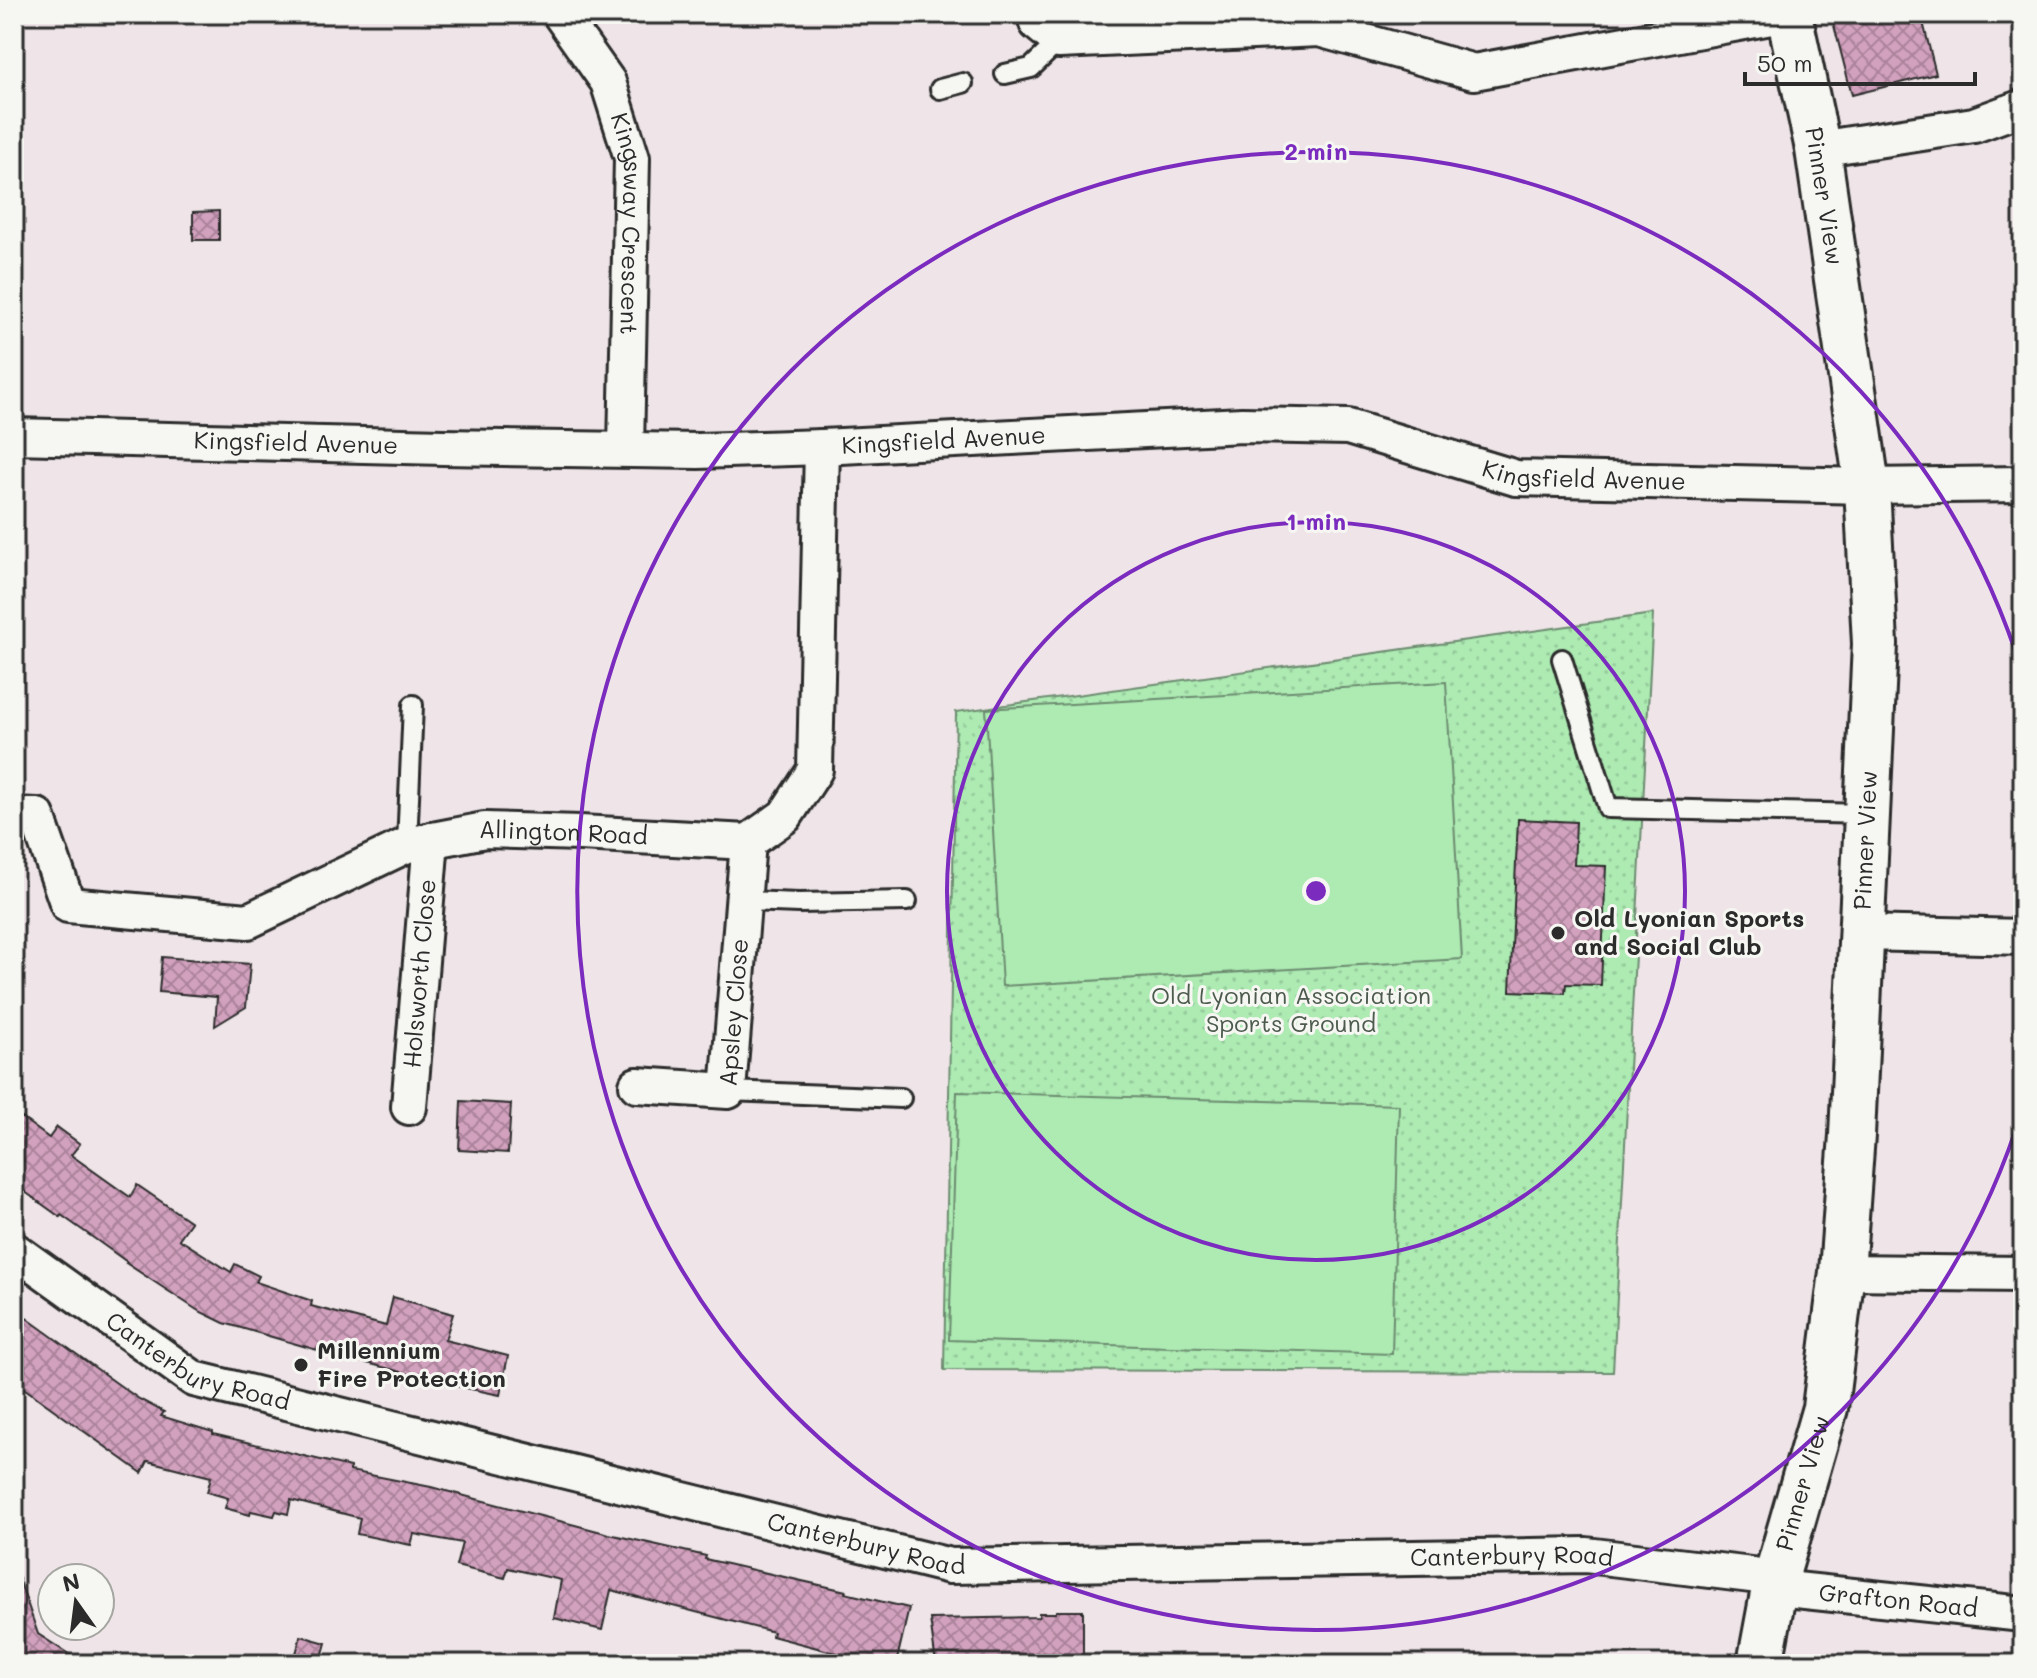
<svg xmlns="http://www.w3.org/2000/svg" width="2037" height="1678" font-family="Mali,sans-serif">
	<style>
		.park { fill: url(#park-dots); stroke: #6c8b6f; stroke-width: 2 }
		.pitch { fill: #adebb3; stroke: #6c8b6f; stroke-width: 2 }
		.building { fill: url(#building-cross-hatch); stroke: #2b2b2b; stroke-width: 2 }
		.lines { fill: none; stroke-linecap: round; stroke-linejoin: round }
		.service-casing { stroke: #2b2b2b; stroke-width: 24 }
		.minor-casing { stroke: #2b2b2b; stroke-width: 40 }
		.tertiary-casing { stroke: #2b2b2b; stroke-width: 50 }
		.service { stroke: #f6f6f2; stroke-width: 18 }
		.minor { stroke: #f6f6f2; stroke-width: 34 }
		.tertiary { stroke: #f6f6f2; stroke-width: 44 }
		.ring { fill: none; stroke: #7b2cbf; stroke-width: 4 }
		.poi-dot { fill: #2b2b2b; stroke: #f6f6f2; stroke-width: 3 }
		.labels { text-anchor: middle; stroke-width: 6; stroke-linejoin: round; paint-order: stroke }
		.street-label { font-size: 24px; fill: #2b2b2b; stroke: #f6f6f2 }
		.poi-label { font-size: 24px; font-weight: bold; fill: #2b2b2b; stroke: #f6f6f2; text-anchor: start }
		.park-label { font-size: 24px; fill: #4c5b4d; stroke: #f6f6f2 }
		.centre { fill: #7b2cbf; stroke: #f6f6f2; stroke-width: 4 }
		.ring-label { font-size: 24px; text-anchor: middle; font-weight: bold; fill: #7b2cbf; stroke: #f6f6f2; stroke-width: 6; stroke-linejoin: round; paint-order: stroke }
	</style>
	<defs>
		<pattern id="park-dots" width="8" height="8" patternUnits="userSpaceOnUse" patternTransform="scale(2)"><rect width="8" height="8" fill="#adebb3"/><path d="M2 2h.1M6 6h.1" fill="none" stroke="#95ca9a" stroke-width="1.8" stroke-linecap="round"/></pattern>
		<pattern id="building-cross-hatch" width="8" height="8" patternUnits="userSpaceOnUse" patternTransform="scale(2)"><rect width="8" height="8" fill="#d2a1be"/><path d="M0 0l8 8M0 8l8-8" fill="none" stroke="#ab839b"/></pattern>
	</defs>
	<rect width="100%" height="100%" fill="#efe5e8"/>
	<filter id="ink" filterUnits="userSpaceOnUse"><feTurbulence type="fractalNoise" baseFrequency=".0125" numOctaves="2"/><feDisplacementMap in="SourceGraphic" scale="16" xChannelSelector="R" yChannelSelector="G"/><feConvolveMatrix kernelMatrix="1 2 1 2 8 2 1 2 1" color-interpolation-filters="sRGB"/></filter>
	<g filter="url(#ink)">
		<path class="park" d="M 1653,614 L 1613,1372 L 944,1370 L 956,712 Z"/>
		<g class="pitch">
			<path d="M 1446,682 L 1462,959 L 1002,986 L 986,709 Z"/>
			<path d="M 957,1092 L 1399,1105 L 1392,1354 L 949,1340 Z"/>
		</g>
		<g class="building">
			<path d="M 1831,14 L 1921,14 L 1936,74 L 1852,95 Z"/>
			<path d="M 219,211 L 219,240 L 193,240 L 193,212 Z"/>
			<path d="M 1518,819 L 1576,822 L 1574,865 L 1606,866 L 1601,985 L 1566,984 L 1565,993 L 1510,991 Z"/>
			<path d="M 162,957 L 250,964 L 246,1007 L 215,1026 L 217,997 L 159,992 Z"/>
			<path d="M 461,1101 L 511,1104 L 508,1153 L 459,1150 Z"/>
			<path d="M 14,1112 L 49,1138 L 57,1127 L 80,1144 L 71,1155 L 130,1197 L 137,1185 L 191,1222 L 179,1239 L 231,1272 L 235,1264 L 259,1276 L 256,1282 L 312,1301 L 311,1306 L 386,1326 L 393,1297 L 453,1314 L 445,1340 L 508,1356 L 500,1395 L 447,1384 L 310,1348 L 224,1323 L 197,1310 L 126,1263 L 127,1262 L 95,1239 L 61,1215 L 60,1217 L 14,1184 Z"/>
			<path d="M 14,1309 L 115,1382 L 139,1399 L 164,1412 L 161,1416 L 213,1432 L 213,1434 L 350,1467 L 350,1471 L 431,1487 L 609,1534 L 706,1556 L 705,1559 L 846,1591 L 845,1593 L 909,1608 L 896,1664 L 854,1664 L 839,1660 L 840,1654 L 772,1636 L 773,1632 L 611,1590 L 602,1630 L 554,1618 L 561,1580 L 508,1568 L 505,1578 L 456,1566 L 462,1543 L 414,1534 L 411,1545 L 357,1534 L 360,1518 L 291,1500 L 288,1514 L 276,1511 L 274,1516 L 251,1511 L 250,1515 L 225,1508 L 228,1498 L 207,1492 L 211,1477 L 148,1461 L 142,1473 L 14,1381 Z"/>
			<path d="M 18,1576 L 38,1634 L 84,1664 L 14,1664 L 14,1577 Z"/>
			<path d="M 1056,1611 L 1083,1611 L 1083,1662 L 1012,1661 L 984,1661 L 985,1664 L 936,1664 L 930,1619 L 1039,1617 L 1039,1613 L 1056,1613 Z"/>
			<path d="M 301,1636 L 326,1643 L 320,1664 L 293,1664 Z"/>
		</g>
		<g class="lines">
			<g class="service-casing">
				<g id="service">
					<path d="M 1005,74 L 1031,68 L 1059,41"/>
					<path d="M 940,89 L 963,83"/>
					<path d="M 1562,659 L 1608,808 L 1867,814"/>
					<path d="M 407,845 L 413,705"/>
					<path d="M 743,901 L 799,903 L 907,901"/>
					<path d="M 728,1091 L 901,1098"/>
				</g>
			</g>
			<g class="minor-casing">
				<g id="minor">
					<path id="s1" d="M 560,14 L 608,82 L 632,158 L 626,449"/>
					<path d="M 1035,14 L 1037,23 L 1059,41 L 1319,29 L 1474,72 L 1787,14"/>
					<path d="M 1818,149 L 1974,125 L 2023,107"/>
					<path id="s2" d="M 14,436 L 443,447 L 698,451 L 822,447 L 1242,425 L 1348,427 L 1516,478 L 1867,486 L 2023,484"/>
					<path id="s3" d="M 14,815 L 37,816 L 68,905 L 248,921 L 407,845 L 485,830 L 580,833 L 748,842 L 785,816 L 815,770 L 822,447"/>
					<path d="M 1863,933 L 2023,937"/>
					<path id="s4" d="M 637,1085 L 728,1091 L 748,842"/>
					<path id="s5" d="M 409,1107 L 431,840"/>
					<path id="s6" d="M 14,1250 L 194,1379 L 950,1566 L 1586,1555 L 1776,1578 L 1796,1590 L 2023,1614"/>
					<path d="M 1842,1272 L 2023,1274"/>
				</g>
			</g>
			<g class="tertiary-casing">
				<g id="tertiary">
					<path id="s7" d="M 1760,1664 L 1776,1578 L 1825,1408 L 1842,1272 L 1852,1135 L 1875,644 L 1867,486 L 1818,149 L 1789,14"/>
				</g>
			</g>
			<use href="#service" class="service"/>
			<use href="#minor" class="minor"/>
			<use href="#tertiary" class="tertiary"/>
		</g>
	</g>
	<g class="ring">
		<circle cx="1316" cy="891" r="369"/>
		<path d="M2023 1107A739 739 0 1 1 2023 675"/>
	</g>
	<g class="poi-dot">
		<circle cx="1558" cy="933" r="8"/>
		<circle cx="301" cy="1365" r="8"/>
	</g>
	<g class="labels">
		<g class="street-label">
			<text transform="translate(1824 196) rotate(81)" y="8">Pinner View</text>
			<text dy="8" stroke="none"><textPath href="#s1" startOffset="228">Kingsway Crescent</textPath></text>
			<text dy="8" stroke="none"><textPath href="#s2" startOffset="930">Kingsfield Avenue</textPath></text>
			<text dy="8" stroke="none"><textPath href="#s2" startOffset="282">Kingsfield Avenue</textPath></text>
			<text dy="8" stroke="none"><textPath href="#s2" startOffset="1578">Kingsfield Avenue</textPath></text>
			<text dy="8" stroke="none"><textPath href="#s3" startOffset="632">Allington Road</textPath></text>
			<text dy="8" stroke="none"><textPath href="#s7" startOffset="834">Pinner View</textPath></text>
			<text dy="8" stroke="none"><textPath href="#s5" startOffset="134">Holsworth Close</textPath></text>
			<text dy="8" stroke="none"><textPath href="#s4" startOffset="170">Apsley Close</textPath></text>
			<text dy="8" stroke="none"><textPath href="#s6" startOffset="218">Canterbury Road</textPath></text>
			<text dy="8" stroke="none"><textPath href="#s7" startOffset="186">Pinner View</textPath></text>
			<text dy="8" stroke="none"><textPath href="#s6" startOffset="914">Canterbury Road</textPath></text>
			<text dy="8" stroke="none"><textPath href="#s6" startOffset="1562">Canterbury Road</textPath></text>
			<text dy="8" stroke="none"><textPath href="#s6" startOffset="1954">Grafton Road</textPath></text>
		</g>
		<g class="poi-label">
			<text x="1574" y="927">Old Lyonian Sports<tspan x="1574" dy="28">and Social Club</tspan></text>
			<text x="317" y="1359">Millennium<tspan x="317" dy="28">Fire Protection</tspan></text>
		</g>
		<g class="park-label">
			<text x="1291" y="1004">Old Lyonian Association<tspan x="1291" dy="28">Sports Ground</tspan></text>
		</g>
	</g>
	<circle cx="1316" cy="891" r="12" class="centre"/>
	<g class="ring-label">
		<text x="1316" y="160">2 min</text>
		<text x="1316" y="530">1 min</text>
	</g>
	<rect width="2037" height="1678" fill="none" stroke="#f6f6f2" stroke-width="48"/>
	<rect x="24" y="24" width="1989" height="1630" fill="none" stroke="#2b2b2b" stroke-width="3" filter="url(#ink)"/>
	<g transform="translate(76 1602) rotate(346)"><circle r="38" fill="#f6f6f2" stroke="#a5a5a2" stroke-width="2"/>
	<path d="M0-6L14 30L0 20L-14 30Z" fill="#2b2b2b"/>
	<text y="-12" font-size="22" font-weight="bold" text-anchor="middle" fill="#2b2b2b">N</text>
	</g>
	<path d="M1745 72v12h230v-12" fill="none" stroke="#2b2b2b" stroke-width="4"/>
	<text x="1757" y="72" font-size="24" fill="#2b2b2b" stroke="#f6f6f2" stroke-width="6" paint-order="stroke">50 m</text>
</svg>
